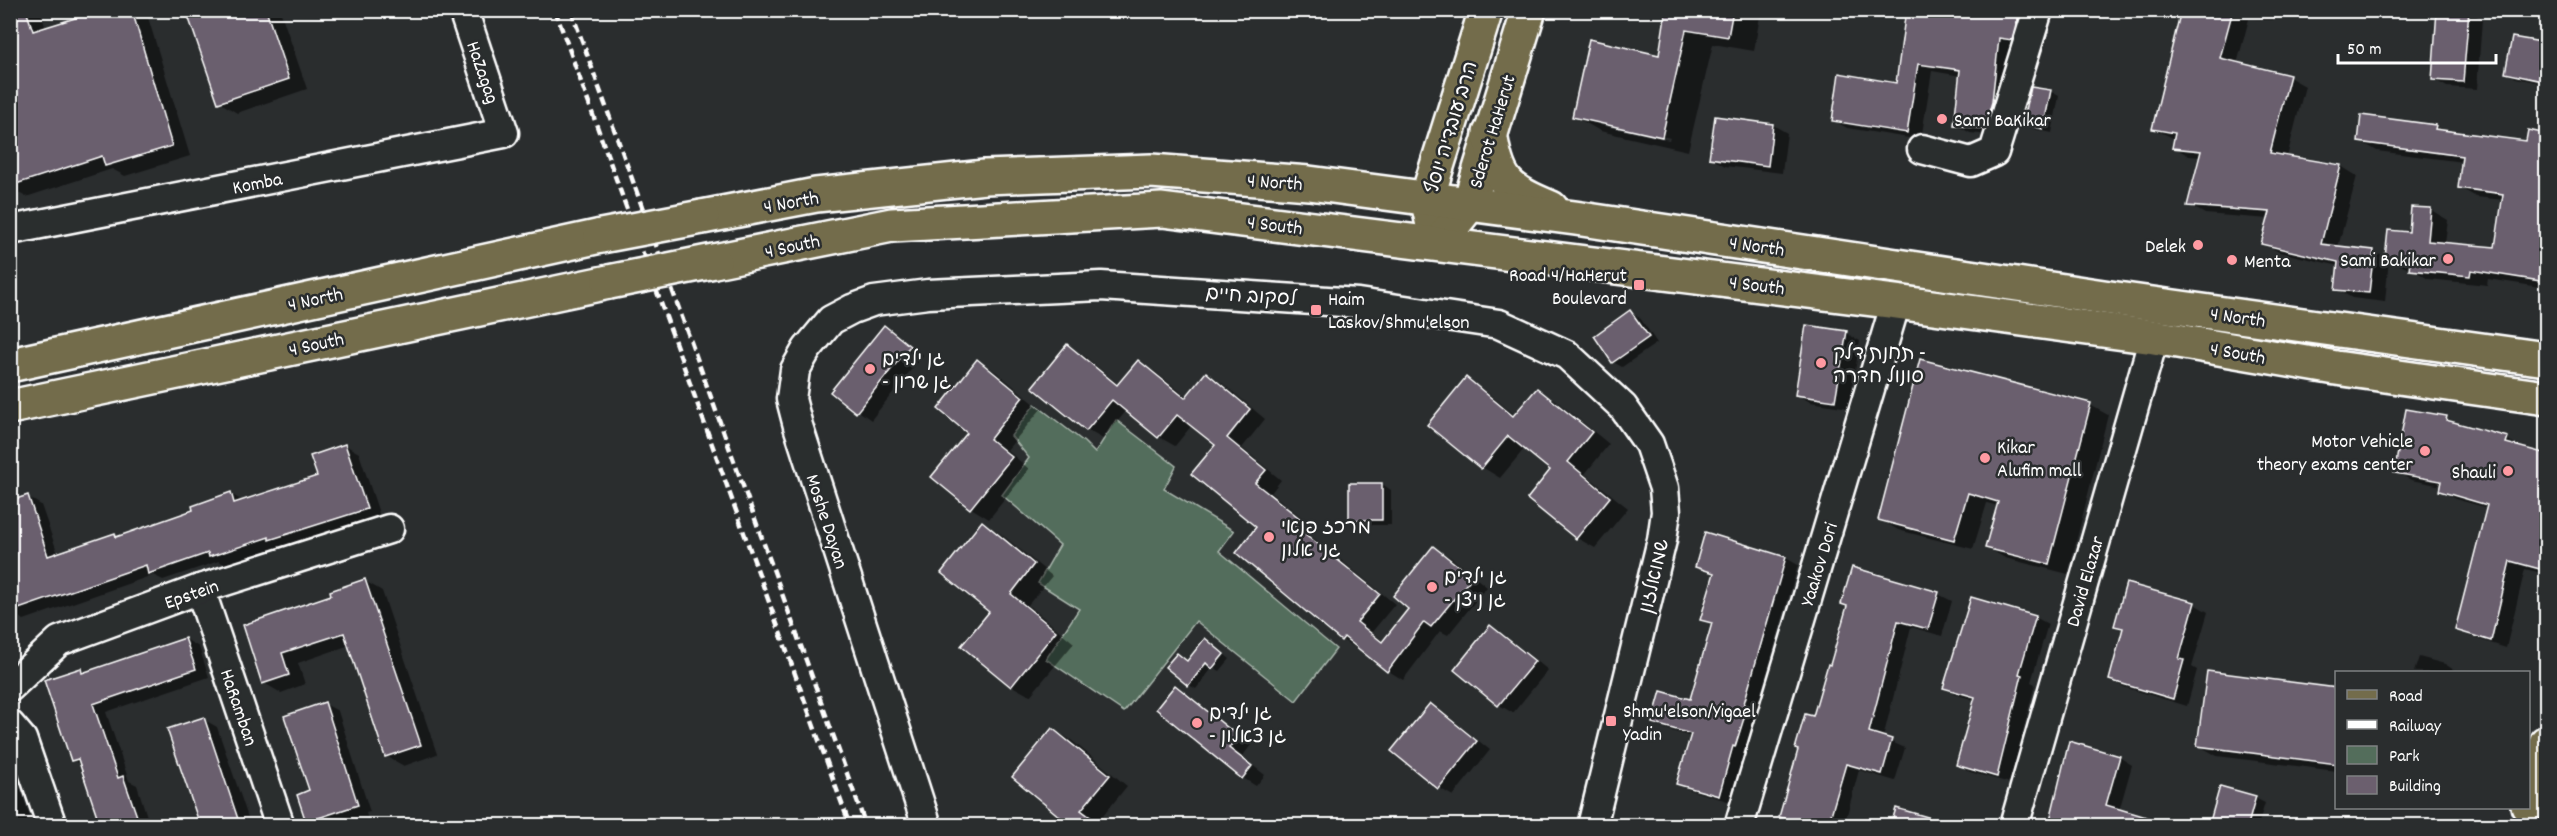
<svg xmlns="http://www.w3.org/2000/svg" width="2557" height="836" font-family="Dekko,'Playpen Sans Hebrew',sans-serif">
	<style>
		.green { fill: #536d5b; stroke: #a9b6ad; stroke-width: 1.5 }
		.shadow { fill: #0007; fill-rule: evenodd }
		.building { fill: #6b5f6e; stroke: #fff; stroke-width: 1.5 }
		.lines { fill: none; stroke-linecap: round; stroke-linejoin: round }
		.minor-casing { stroke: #fff; stroke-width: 33 }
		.major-casing { stroke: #fff; stroke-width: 38 }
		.highway-casing { stroke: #fff; stroke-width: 38 }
		.minor { stroke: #2a2d2e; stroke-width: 28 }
		.major { stroke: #736c4b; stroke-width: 33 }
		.highway { stroke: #736c4b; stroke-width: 33 }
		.rail { stroke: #fff; stroke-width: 4.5; stroke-dasharray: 9 4.5; stroke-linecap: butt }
		.highway-bridge-casing { stroke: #fff; stroke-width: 38; stroke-linecap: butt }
		.highway-bridge { stroke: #736c4b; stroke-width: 33 }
		.poi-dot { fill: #ff9aa2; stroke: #2a2d2e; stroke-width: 2 }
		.labels { text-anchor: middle; stroke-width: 5; stroke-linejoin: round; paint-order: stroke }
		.street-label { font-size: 20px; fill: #fff; stroke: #2a2d2e }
		.poi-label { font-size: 20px; fill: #fff; stroke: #2a2d2e; text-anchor: start }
	</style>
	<rect width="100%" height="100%" fill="#2a2d2e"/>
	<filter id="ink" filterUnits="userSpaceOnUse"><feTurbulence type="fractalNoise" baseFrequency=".0167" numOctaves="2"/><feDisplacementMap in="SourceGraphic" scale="12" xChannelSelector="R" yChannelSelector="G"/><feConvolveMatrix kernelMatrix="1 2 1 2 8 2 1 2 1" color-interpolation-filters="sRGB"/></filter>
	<g filter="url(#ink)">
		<path class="green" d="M 1035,404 L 1084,442 L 1095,453 L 1116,420 L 1176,466 L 1164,489 L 1234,531 L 1219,551 L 1336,649 L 1296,701 L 1196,621 L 1124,712 L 1046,659 L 1079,609 L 1038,583 L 1060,545 L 1002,495 L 1029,458 L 1011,436 Z"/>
		<g class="shadow">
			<path d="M 10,10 L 40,10 L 46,29 L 75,20 L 71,10 L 141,10 L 147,14 L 190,156 L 125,176 L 112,169 L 26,197 L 10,188 Z"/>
			<path d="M 188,10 L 280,10 L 307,89 L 237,113 L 219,102 Z"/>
			<path d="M 1668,10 L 1761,10 L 1754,51 L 1713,44 L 1688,151 L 1600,131 L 1574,116 L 1660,57 ZM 1600,122 L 1670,138 L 1669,140 L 1600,125 Z"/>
			<path d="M 1908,10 L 2035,10 L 1998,136 L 1970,133 L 1955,124 L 1961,76 L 1932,71 L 1921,140 L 1847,128 L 1833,120 L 1897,84 Z"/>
			<path d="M 2201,10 L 2362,10 L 2361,15 L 2273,11 L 2273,20 L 2249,19 L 2237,64 L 2289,77 L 2305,86 L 2287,157 L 2341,166 L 2357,176 L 2338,247 L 2373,251 L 2387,259 L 2390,231 L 2411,234 L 2431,210 L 2448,220 L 2445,244 L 2496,249 L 2504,200 L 2476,197 L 2459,187 L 2463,162 L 2377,151 L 2360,141 L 2435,126 L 2443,131 L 2527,143 L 2538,134 L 2546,92 L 2546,288 L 2488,279 L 2487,285 L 2428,279 L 2411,268 L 2404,267 L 2389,259 L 2385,302 L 2352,298 L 2336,289 L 2339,266 L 2279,252 L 2263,243 L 2269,219 L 2205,214 L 2189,205 L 2201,157 L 2189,156 L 2174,147 L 2175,139 L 2154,129 Z"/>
			<path d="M 2468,11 L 2482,19 L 2477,89 L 2447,87 L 2433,79 Z"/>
			<path d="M 2546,45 L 2546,84 L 2516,78 L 2507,73 Z"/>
			<path d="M 2050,91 L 2059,96 L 2052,133 L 2034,129 L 2024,124 Z"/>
			<path d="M 1716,118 L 1773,125 L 1787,133 L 1782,173 L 1725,166 L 1711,158 Z"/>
			<path d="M 1630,312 L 1640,318 L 1657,343 L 1622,367 L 1613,362 Z"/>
			<path d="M 884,327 L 923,355 L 871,420 L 832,392 Z"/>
			<path d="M 1846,333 L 1860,341 L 1849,408 L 1810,402 L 1796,394 Z"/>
			<path d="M 1067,346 L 1083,355 L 1119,385 L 1138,361 L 1154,371 L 1187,397 L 1206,374 L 1222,383 L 1265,419 L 1242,448 L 1281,480 L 1271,493 L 1315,528 L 1301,528 L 1395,604 L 1372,632 L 1384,642 L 1411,609 L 1434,548 L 1450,557 L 1487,587 L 1448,635 L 1440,631 L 1403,680 L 1387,670 L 1359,647 L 1358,649 L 1342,640 L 1238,552 L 1259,527 L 1217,445 L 1192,425 L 1175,446 L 1159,437 L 1127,410 L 1103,439 L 1087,430 L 1034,387 Z"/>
			<path d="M 978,361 L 996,372 L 1041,409 L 1007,450 L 1029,469 L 989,519 L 971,508 L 969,433 Z"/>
			<path d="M 1466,379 L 1484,390 L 1516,416 L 1537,390 L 1555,400 L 1609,444 L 1585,474 L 1628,508 L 1595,548 L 1577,538 L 1552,470 L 1525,448 L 1500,478 L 1482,467 Z"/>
			<path d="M 2090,405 L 2108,415 L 2068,574 L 2005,558 L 1986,547 L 1998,506 L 1987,503 L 1973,549 L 1898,530 L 1880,519 Z"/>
			<path d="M 2446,418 L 2459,425 L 2507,439 L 2522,449 L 2546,456 L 2546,574 L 2525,569 L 2506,648 L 2472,637 L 2457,629 L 2488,508 L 2455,499 L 2440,490 L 2442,486 L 2411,480 L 2396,472 Z"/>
			<path d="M 345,445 L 359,453 L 380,516 L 224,564 L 219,561 L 163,580 L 153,575 L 24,620 L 10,612 L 28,497 L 41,505 L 58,554 L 115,535 L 119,537 L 195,511 L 231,494 L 244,502 L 318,477 Z"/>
			<path d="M 1382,484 L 1391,490 L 1391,525 L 1359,525 L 1350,519 Z"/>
			<path d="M 983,523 L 1001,534 L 1052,576 L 1028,605 L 1074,643 L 1030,696 L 1012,686 L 964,646 L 991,611 Z"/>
			<path d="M 1706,534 L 1786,558 L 1798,565 L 1753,721 L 1756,723 L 1748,753 L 1745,752 L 1731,802 L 1690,790 L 1678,783 L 1692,737 L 1666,729 L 1654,722 L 1691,701 L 1713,625 L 1702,619 L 1715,575 L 1697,567 Z"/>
			<path d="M 365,581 L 382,591 L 437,754 L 404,766 L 386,756 L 350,645 L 298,663 L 305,684 L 281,693 L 264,683 L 245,626 L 333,596 Z"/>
			<path d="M 1938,594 L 1952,601 L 1942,636 L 1911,627 L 1883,738 L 1905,748 L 1895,781 L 1859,770 L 1844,826 L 1800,826 L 1781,816 L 1831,667 L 1848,607 Z"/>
			<path d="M 2194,604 L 2208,612 L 2192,667 L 2197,670 L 2187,706 L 2124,687 L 2110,679 L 2124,630 L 2116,625 Z"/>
			<path d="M 2035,617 L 2048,624 L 2031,682 L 2035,684 L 2010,783 L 1970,772 L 1958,764 L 1976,700 L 1957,695 L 1944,687 Z"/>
			<path d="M 1490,627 L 1504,635 L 1548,670 L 1513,713 L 1499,705 L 1456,670 Z"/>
			<path d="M 185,639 L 199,647 L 209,677 L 106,712 L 129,781 L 137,785 L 150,826 L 102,826 L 81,765 L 73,760 L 81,670 L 86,673 Z"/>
			<path d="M 1212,644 L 1230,659 L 1220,671 L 1213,667 L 1196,689 L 1189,685 L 1177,655 L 1188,662 Z"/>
			<path d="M 2419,657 L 2445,664 L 2454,670 L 2453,672 L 2414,672 Z"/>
			<path d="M 1175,687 L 1189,695 L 1251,745 L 1242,757 L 1265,775 L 1256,786 L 1243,778 Z"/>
			<path d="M 2336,690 L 2336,771 L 2217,756 L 2198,745 Z"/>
			<path d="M 325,704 L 338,711 L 370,812 L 366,813 L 370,826 L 314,826 L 307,821 Z"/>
			<path d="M 1431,705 L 1444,713 L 1490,750 L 1453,796 L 1439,788 Z"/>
			<path d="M 203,719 L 217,727 L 251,826 L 201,826 L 169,730 Z"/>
			<path d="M 1052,729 L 1071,740 L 1127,786 L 1099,821 L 1104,826 L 1055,826 L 1062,817 Z"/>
			<path d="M 2070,743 L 2119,757 L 2132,765 L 2119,811 L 2146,818 L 2158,826 L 2050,826 Z"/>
			<path d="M 10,761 L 12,762 L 33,826 L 10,826 Z"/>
			<path d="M 2221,788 L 2255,798 L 2265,803 L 2258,826 L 2210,826 Z"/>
			<path d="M 1897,810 L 1949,824 L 1950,822 L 1963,826 L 1893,826 Z"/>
		</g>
		<g class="building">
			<path d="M 10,10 L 26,10 L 33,31 L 101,10 L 132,10 L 172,146 L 105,166 L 102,156 L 10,186 Z"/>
			<path d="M 186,10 L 266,10 L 289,79 L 218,103 Z"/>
			<path d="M 1666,10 L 1733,10 L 1728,37 L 1686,30 L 1662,137 L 1572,117 L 1589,39 L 1659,55 Z"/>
			<path d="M 1906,10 L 2020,10 L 2012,40 L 1999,38 L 1992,102 L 1984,129 L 1954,125 L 1960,70 L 1918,64 L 1907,133 L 1832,121 L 1839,73 L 1896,83 Z"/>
			<path d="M 2181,10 L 2233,10 L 2220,58 L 2290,75 L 2270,153 L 2341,165 L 2321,244 L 2374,250 L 2369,293 L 2335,290 L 2338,262 L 2261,244 L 2270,212 L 2187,206 L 2201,151 L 2172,148 L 2175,133 L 2152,129 Z"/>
			<path d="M 2437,10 L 2469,10 L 2463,82 L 2432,80 Z"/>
			<path d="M 2512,37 L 2547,43 L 2547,82 L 2505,73 Z"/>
			<path d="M 2031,87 L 2051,90 L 2043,129 L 2023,124 Z"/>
			<path d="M 2361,115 L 2436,125 L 2435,129 L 2526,141 L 2528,130 L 2547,134 L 2547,282 L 2471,270 L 2470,276 L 2409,270 L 2410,260 L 2385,258 L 2388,230 L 2409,232 L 2411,207 L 2431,208 L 2428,241 L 2495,247 L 2503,194 L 2458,188 L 2462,156 L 2358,142 Z"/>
			<path d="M 1715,116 L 1773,124 L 1768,166 L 1709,158 Z"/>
			<path d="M 1630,310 L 1649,337 L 1612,363 L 1594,336 Z"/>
			<path d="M 884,325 L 910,346 L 856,413 L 830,392 Z"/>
			<path d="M 1806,325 L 1847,331 L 1835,401 L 1795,395 Z"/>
			<path d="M 1067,344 L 1117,385 L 1138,360 L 1185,398 L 1206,372 L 1250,409 L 1227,438 L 1266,470 L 1255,483 L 1302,520 L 1288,520 L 1380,594 L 1357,622 L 1382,642 L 1408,609 L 1393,596 L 1433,546 L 1472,577 L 1431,627 L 1424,622 L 1387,672 L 1344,637 L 1341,641 L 1236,553 L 1256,527 L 1191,474 L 1215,445 L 1177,415 L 1158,438 L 1112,400 L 1086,431 L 1032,387 Z"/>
			<path d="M 977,359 L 1023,397 L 990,439 L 1012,457 L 970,509 L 931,477 L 967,433 L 938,409 Z"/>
			<path d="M 1920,359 L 2091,403 L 2049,564 L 1985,548 L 1998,502 L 1968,493 L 1954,540 L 1878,520 Z"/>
			<path d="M 1466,377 L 1513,416 L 1537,388 L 1592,432 L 1568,462 L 1610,497 L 1576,539 L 1527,499 L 1550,470 L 1508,436 L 1481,469 L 1427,425 Z"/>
			<path d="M 2406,409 L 2447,416 L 2446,420 L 2508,437 L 2506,443 L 2547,454 L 2547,571 L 2510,561 L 2491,641 L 2455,630 L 2487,505 L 2439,491 L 2441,481 L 2394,473 Z"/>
			<path d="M 345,444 L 367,509 L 269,540 L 269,537 L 209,557 L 208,553 L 148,574 L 146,565 L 10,612 L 10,501 L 28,495 L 48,556 L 115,533 L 116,537 L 193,510 L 192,506 L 231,492 L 234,503 L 317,476 L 310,456 Z"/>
			<rect x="1349" y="483" width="33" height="37"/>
			<path d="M 982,521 L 1034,564 L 1011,594 L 1056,631 L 1011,687 L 961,646 L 989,612 L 941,573 Z"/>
			<path d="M 1705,532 L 1786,557 L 1741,714 L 1745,715 L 1735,747 L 1733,746 L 1719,796 L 1676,784 L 1691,734 L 1652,723 L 1661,691 L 1690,699 L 1712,623 L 1700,620 L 1714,573 L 1695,567 Z"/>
			<path d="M 1852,567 L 1939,592 L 1928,629 L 1898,621 L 1869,732 L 1892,739 L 1882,774 L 1846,764 L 1828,825 L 1809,825 L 1779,817 L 1798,750 L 1795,749 L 1805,714 L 1813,716 L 1828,664 L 1830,665 L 1847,606 L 1841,604 Z"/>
			<path d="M 365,579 L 421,745 L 385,757 L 344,633 L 282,653 L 289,675 L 262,684 L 243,625 L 331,595 L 330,591 Z"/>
			<path d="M 2126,583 L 2195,602 L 2179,659 L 2184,660 L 2173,699 L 2109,680 L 2123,628 L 2114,626 Z"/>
			<path d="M 1971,597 L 2036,616 L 2019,674 L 2022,675 L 1997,777 L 1956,765 L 1975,697 L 1943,688 Z"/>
			<path d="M 1490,625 L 1535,661 L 1498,706 L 1454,670 Z"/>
			<path d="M 185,638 L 196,669 L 93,704 L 118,778 L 123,776 L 140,825 L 100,825 L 78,759 L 71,761 L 44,680 L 81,668 L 82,673 Z"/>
			<path d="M 1205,638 L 1224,654 L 1212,669 L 1206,663 L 1188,686 L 1165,667 L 1177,653 L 1187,661 Z"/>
			<path d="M 2207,671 L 2337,688 L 2337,764 L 2197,746 Z"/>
			<path d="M 1175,685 L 1238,736 L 1229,748 L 1252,766 L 1242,779 L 1156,709 Z"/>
			<path d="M 325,702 L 358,805 L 306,822 L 297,795 L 309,790 L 284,716 Z"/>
			<path d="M 1430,703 L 1477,741 L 1438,789 L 1391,751 Z"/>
			<path d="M 204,717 L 240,825 L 200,825 L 167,729 Z"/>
			<path d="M 1052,728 L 1110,775 L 1081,810 L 1101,825 L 1053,825 L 1060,817 L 1012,777 Z"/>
			<path d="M 2069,741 L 2120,756 L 2106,805 L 2160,821 L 2159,825 L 2069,825 L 2050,820 Z"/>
			<path d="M 2220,786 L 2256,796 L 2248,825 L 2209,825 Z"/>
			<path d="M 1896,808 L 1942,821 L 1941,825 L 1891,825 Z"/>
		</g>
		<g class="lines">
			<g class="minor-casing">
				<g id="minor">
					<path d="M 1922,149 L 1971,162 L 1994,152 L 2038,10"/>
					<path d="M 10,230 L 504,133 L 463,10"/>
					<path d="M 200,589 L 280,826"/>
					<path d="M 10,687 L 59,641 L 200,589 L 389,529"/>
					<path d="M 10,725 L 22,739 L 52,826"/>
					<path d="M 927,826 L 798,426 L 791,399 L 795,370 L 807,349 L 831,320 L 852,309 L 874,301 L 928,294 L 1101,286 L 1358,303 L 1499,324 L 1567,355 L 1623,407 L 1649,444 L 1664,488 L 1666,512 L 1662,540 L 1592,826"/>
					<path d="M 1739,826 L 1896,302"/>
					<path d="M 2014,826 L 2154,337"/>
				</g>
			</g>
			<g class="major-casing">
				<g id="major">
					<path d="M 1433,225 L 1427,198 L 1486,10"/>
					<path d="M 1438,244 L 1469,205 L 1529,10"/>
					<path d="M 2528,806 L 2546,743"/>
				</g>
			</g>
			<g class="highway-casing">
				<g id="highway">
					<path d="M 1490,133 C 1497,181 1506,190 1551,208"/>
					<path d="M 702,217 L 816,195 L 985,177 L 1151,171 L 1309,183 L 1575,218 L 2117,299 L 2546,359"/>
					<path d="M 714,261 L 892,225 L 1162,210 L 1896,302 L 2154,337 L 2336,368 L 2546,398"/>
					<path d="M 10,365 L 601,236"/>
					<path d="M 10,407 L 609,282"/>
				</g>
			</g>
			<use href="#minor" class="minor"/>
			<use href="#major" class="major"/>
			<use href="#highway" class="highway"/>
			<g class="rail">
				<path d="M 555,10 L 850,826"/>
				<path d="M 571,10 L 866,826"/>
			</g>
			<g class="highway-bridge-casing">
				<g id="highway-bridge">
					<path d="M 601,236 L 702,217"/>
					<path d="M 609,282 L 714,261"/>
				</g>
			</g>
			<use href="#highway-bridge" class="highway-bridge"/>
		</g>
	</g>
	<g class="poi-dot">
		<circle cx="1942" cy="119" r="6"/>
		<circle cx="2198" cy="245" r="6"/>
		<circle cx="2448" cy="259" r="6"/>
		<circle cx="2232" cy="260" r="6"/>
		<rect x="1633" y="279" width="12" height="12" rx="3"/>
		<rect x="1310" y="304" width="12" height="12" rx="3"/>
		<circle cx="1821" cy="363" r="6"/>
		<circle cx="870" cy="369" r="6"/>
		<circle cx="2425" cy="451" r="6"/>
		<circle cx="1985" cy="458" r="6"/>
		<circle cx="2508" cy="471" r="6"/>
		<circle cx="1269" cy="537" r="6"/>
		<circle cx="1432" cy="587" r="6"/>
		<rect x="1605" y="715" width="12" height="12" rx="3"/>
		<circle cx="1197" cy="723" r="6"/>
	</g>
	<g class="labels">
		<g class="street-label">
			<text transform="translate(484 72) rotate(71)" y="7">HaZagag</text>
			<text transform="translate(1450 127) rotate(-73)" y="7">הרב עובדיה יוסף</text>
			<text transform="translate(1491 131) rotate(-73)" y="7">Sderot HaHerut</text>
			<text transform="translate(1275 181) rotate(4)" y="7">4 North</text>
			<text transform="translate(257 182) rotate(-11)" y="7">Komba</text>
			<text transform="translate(791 201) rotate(-10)" y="7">4 North</text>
			<text transform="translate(1275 224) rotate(7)" y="7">4 South</text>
			<text transform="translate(792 245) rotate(-12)" y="7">4 South</text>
			<text transform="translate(1757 245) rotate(8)" y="7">4 North</text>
			<text transform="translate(1757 284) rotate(7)" y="7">4 South</text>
			<text transform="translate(1251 295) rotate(4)" y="7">לסקוב חיים</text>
			<text transform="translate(315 298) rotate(-12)" y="7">4 North</text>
			<text transform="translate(2238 316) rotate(8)" y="7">4 North</text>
			<text transform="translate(316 343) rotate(-12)" y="7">4 South</text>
			<text transform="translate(2238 352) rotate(10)" y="7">4 South</text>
			<text transform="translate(828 521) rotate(72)" y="7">Moshe Dayan</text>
			<text transform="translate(1818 564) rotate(-73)" y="7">Yaakov Dori</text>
			<text transform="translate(1653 576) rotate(-77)" y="7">שמואלזון</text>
			<text transform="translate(2084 581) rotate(-74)" y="7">David Elazar</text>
			<text transform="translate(191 593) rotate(-19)" y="7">Epstein</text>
			<text transform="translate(240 707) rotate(71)" y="7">HaRamban</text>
		</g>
		<g class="poi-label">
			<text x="1954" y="126">Sami BaKikar</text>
			<text x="2186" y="252" text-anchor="end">Delek</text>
			<text x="2436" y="266" text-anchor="end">Sami Bakikar</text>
			<text x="2244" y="267">Menta</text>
			<text x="1627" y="281" text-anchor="end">Road 4/HaHerut<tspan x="1627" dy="23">Boulevard</tspan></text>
			<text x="1328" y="305">Haim<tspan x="1328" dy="23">Laskov/Shmu'elson</tspan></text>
			<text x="1833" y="359">תחנת דלק -<tspan x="1833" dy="23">סונול חדרה</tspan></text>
			<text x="882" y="365">גן ילדים<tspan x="882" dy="23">- גן שרון</tspan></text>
			<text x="2413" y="447" text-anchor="end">Motor Vehicle<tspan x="2413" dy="23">theory exams center</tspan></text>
			<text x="1997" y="453">Kikar<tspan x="1997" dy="23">Alufim mall</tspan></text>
			<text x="2496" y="478" text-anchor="end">Shauli</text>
			<text x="1281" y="533">מרכז פנאי<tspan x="1281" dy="23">גני אלון</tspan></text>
			<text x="1444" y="583">גן ילדים<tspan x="1444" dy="23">- גן ניצן</tspan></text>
			<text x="1623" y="717">Shmu'elson/Yigael<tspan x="1623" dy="23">Yadin</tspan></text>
			<text x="1209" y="719">גן ילדים<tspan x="1209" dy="23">- גן צאלון</tspan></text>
		</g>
	</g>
	<rect width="2557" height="836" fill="none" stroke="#2a2d2e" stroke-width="36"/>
	<rect x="18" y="18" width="2521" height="800" fill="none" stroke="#fff" stroke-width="2" filter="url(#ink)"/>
	<rect x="2335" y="671" width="195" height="138" fill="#2a2d2e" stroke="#7f8182" stroke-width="1.5"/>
	<rect x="2347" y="690" width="30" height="9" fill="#736c4b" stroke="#7f8182" stroke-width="1.5"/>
	<text x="2389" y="701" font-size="18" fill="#ffffff">Road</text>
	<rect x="2347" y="720" width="30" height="9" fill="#ffffff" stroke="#7f8182" stroke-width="1.5"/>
	<text x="2389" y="731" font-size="18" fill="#ffffff">Railway</text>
	<rect x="2347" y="746" width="30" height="18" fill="#536d5b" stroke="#7f8182" stroke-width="1.5"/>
	<text x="2389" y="761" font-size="18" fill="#ffffff">Park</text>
	<rect x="2347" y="776" width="30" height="18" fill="#6b5f6e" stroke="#7f8182" stroke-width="1.5"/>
	<text x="2389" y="791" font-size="18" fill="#ffffff">Building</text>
	<path d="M2338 54v9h158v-9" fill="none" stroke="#ffffff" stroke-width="3"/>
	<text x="2347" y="54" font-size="18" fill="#ffffff" stroke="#2a2d2e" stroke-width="4.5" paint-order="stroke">50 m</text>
</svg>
